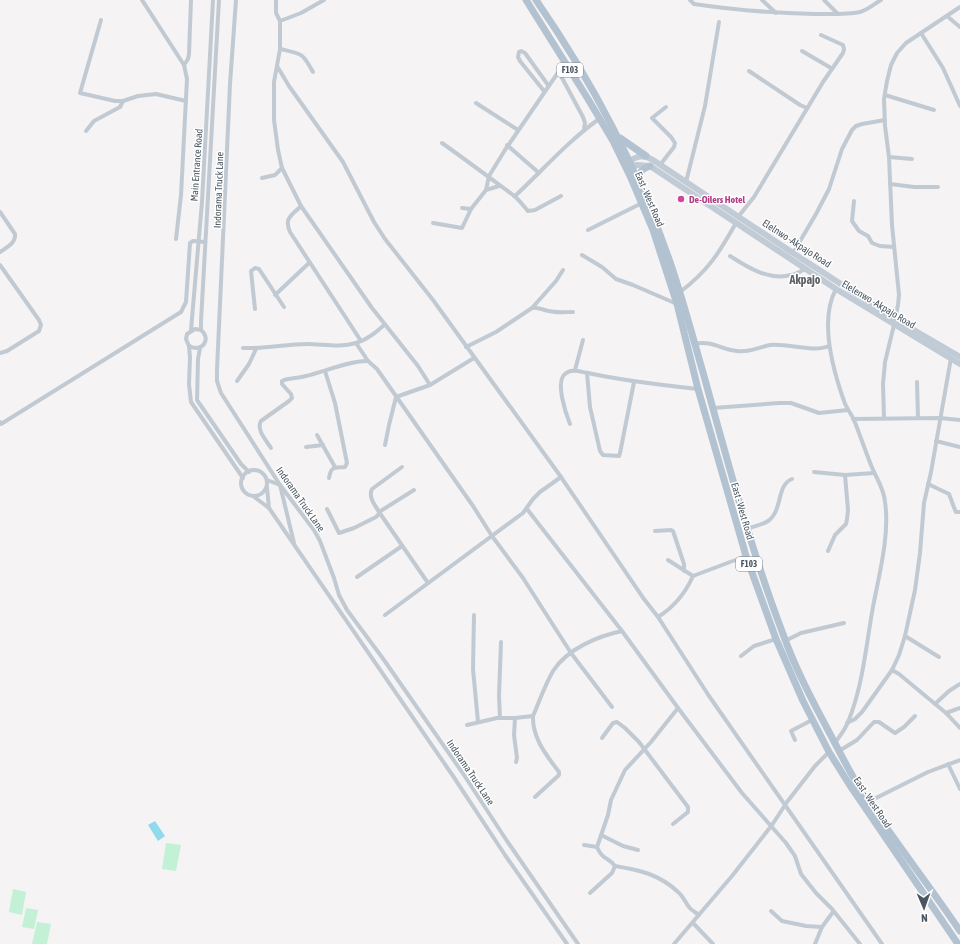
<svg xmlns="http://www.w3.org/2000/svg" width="960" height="944" font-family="'Asap Condensed',sans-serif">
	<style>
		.green { fill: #c3f1d5 }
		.water { fill: #90daee }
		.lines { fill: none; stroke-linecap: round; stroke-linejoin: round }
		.street { stroke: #c1cad2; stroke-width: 4 }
		.secondary { stroke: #c1cbd6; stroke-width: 6 }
		.primary { stroke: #b3c2d1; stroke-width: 7 }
		.hotel-dot { fill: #d1479c; stroke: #fff; stroke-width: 1.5 }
		.labels { text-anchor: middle; stroke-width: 3; stroke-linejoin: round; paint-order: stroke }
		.shield { fill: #fff; stroke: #808990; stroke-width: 1 }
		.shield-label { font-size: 9px; font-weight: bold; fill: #4a5661 }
		.street-label { font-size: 10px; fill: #4a5661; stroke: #fff }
		.hotel-label { font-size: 10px; font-weight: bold; fill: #b23c85; stroke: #fff; text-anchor: start }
		.quarter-label { font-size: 12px; font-weight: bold; fill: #5f6368; stroke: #fff }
	</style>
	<rect width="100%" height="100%" fill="#f5f3f3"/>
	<g class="green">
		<path d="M 166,843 L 181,845 L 176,871 L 162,869 Z"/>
		<path d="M 13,889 L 26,892 L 22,915 L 9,912 Z"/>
		<path d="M 26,908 L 38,910 L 34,929 L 22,927 Z"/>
		<path d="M 37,922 L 51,924 L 47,944 L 32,944 Z"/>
	</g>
	<path class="water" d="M 155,821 L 165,836 L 158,841 L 148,825 Z"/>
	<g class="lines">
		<g class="street">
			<path d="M 142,0 L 184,65 L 187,79 L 181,195 L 176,239"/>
			<path d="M 236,0 L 230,84 L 217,370 L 217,381 L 221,393 L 280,485 L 314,530 L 320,541 L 334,578 L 339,595 L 347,610 L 384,660 L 462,772 L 507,841 L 578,944"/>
			<path d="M 276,0 L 276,13 L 280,21 L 280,49 L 274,82 L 274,120 L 278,150 L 282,168 L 301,206 L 372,308 L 418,366 L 430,385"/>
			<path d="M 690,0 L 694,4 C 734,10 774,13 814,14 C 829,14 845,15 860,12 C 868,10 874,4 881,0"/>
			<path d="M 762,0 L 776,13"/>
			<path d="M 824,0 L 838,14"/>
			<path d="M 947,16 L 960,27"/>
			<path d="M 101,20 L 80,93 L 115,101 L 123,101 L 138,96 L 156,94 L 186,101"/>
			<path d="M 280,21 L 301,13 L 324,0"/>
			<path d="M 921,33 L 943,68 L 960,106"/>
			<path d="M 280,49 C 302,54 302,52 313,72"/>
			<path d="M 802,51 L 831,68"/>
			<path d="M 184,65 L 188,59 L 189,54 L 191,0"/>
			<path d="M 277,66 L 289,86 L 343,162 L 374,222 L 385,239 L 433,300 L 561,477 L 644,599 L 658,617 L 709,696 L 882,944"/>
			<path d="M 749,71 L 800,105 L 807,108"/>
			<path d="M 544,91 L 520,61 L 518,57 L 519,52 L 521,51 L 525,53 L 548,85"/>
			<path d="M 885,95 L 934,110"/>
			<path d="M 476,103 L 518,130"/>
			<path d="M 86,131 L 94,121 L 120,107 L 123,101"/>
			<path d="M 442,143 C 466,160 490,178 513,195 C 519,199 523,206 528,211 L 535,210 L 561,196"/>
			<path d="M 507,145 L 539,173"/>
			<path d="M 889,157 L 912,159"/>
			<path d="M 660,165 L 674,147 L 675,143 L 671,137 L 652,118 L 666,107"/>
			<path d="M 262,178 L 275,175 L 282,168"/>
			<path d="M 686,182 L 705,106 L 719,22"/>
			<path d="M 890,184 L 914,187 L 938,187"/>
			<path d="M 486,190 L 489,176 L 505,150 L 557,74 L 561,76 L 583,117 L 585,123 L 584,129"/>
			<path d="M 515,196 C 543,170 568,141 599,119"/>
			<path d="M 854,201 L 852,221 L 859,231 L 868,236 L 872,243 L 880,246 L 894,247"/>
			<path d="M 301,206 C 291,216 284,218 290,232 L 361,341"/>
			<path d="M 462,208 L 471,209 L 486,190 L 499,186"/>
			<path d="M 0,212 L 15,234 C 16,243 7,247 0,252"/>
			<path d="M 738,217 L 754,197 L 823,82 L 843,53 L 844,49 L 843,45 L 821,35"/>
			<path d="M 433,223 L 462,228 L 471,209"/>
			<path d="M 588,230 L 642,203"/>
			<path d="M 793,253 L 816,214 L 829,189 L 842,149 L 852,130 L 856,126 L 862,124 L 885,120"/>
			<path d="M 582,255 L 602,267 L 616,279 L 633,285 L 677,304"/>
			<path d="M 730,256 C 747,267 769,281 791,275 C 796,274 801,271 806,269"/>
			<path d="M 0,265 L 39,320 L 41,325 L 39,331 L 7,351 L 0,353"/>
			<path d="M 680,292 C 708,271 719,253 736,223"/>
			<path d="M 275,295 L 309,263"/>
			<path d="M 532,308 L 556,281 L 563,270"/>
			<path d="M 255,309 L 251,271 L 255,268 L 259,269 L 284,307"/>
			<path d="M 895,319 L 898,305 L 899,295 L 892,225 L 889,157 L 885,126 L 884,99 L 887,81 L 891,65 L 897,53 L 906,43 L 960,7"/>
			<path d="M 191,330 L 202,202 L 213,0"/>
			<path d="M 201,330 L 195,329 L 187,334 L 186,339 L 189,346 C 202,353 212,339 201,330 L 201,321 C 206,214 214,107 219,0"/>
			<path d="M 356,343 L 368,361 L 377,369 L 473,506 L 492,536 L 523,578 L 571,653 L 612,707"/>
			<path d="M 695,344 C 713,340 721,350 737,351 C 749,353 759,347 770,345 C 788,343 812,353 829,346"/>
			<path d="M 189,346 L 190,358 L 189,384 L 191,402 L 243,478"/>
			<path d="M 466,347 L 496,332 L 532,308 C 538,307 543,310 549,311 C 557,313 565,312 573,312"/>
			<path d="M 200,348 L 198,359 L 197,400 L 241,464 L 249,472"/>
			<path d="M 243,348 C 265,349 286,344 307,344 C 323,344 340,348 356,343 C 367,340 376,332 384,325"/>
			<path d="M 575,370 L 583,340"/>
			<path d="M 325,371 L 335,403 L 347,463 L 345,467 C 334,468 331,466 329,478"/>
			<path d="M 587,373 L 590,407 L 600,451 L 603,455 L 619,456 L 620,453 L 634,382"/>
			<path d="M 237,381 L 249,364 L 256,349"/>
			<path d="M 917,382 L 918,418"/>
			<path d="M 396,397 L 430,385 L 474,358"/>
			<path d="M 713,408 L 779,403 L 791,403 L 819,413 L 848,410"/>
			<path d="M 884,418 L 883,384 L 885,362 L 894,325"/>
			<path d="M 853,419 L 940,418 L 960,420"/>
			<path d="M 0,422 L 1,424 L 181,312 L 186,302 L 190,243 L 193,241 L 205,242"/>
			<path d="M 570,424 C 566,414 555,382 565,374 C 571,368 581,372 588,373 C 624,381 661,385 698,389"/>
			<path d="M 317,435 L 335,467"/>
			<path d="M 936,441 L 960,447"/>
			<path d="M 385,445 L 389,425 L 396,397"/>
			<path d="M 306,447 L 323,445"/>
			<path d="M 271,448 C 266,440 256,430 261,421 L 289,401 L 292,398 L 291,394 L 282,384 L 282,381 L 284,380 C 291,378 299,378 306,376 C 324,372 351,360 368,361"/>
			<path d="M 402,467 L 372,489 C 368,497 375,505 379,512 L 428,583"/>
			<circle cx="254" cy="483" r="13"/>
			<path d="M 814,472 L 845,475 L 874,473"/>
			<path d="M 267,480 L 280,485 L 294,543"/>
			<path d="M 928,484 L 949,494 L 955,510 L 956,512 L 960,512"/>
			<path d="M 267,488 L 269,508"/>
			<path d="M 253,496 L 269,508 L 453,776 L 505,855 L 567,944"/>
			<path d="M 327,509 L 339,533 L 354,528 L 376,517 L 379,514 L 379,512 L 414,490"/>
			<path d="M 527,509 L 622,631 L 678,708 L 742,793 L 786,843 L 795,856 L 801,874 L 816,893 L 832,909 L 860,944"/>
			<path d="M 747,529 C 754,526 762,525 768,521 C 783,511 776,485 792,479"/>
			<path d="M 655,531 L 671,530 L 673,531 L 684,564 L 684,571"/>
			<path d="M 828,551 L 835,535 L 846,524 L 847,519 L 848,510 L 845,475"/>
			<path d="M 668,560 L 693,576"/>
			<path d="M 357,577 L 402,546"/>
			<path d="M 385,615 L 523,513 L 533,499 L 540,492 L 561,477"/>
			<path d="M 474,615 L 473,669 L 478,722"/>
			<path d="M 658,617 C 674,607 685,594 693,576 L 746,556"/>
			<path d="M 905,636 L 939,657"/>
			<path d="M 785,641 L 801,633 L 844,623"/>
			<path d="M 741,656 L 754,646 L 776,639"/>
			<path d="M 892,670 L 899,674 L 946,713 L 960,728"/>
			<path d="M 935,704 L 949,691 L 960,684"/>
			<path d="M 678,708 L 651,742 L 625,770 L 611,800 L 608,815 L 597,847 C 603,861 609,857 615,866 C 639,870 659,874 678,892 C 683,896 685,902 689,907 C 691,910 695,912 699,915"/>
			<path d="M 946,713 L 960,708"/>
			<path d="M 500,718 L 499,696 L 501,642"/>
			<path d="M 515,718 L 514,735 L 517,758 L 516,762"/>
			<path d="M 847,723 L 855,719 L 862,712 L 892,670 L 899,655 L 905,636 L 915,590 L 920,553 L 924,503 L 931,472 L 951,358"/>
			<path d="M 467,725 L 497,718 L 515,718 L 533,716"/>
			<path d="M 602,738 L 613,723 L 617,722 L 625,728 L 639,742 L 688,807 L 688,812 L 673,824"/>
			<path d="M 795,740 L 791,731 L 812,720"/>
			<path d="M 835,743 C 839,737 845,730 848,722 C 863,686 866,645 873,607 C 879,575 890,534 885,502 C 884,488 876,478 871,465 C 865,450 860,435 854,420 C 851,413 846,408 844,401 C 833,370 819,320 836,289"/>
			<path d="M 839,751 L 857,740 L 874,722 L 879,722 L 895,733 L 904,727 L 915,716"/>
			<path d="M 948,764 L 960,789"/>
			<path d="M 535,797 L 559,775 L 559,772 C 547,756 532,738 533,716 C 539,702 545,685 553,671 C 567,649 598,636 622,631"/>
			<path d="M 868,802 L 928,772 L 960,760"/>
			<path d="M 601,835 L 623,846 L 638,850"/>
			<path d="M 584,845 L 597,847"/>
			<path d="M 590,893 L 612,873 L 615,866"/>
			<path d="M 771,911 L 782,921 L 806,926 L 822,927"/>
			<path d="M 693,923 L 713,944"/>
			<path d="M 674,944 L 732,876 L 772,825 L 787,802 L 815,766 L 829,752"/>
			<path d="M 815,944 L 822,927 L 833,912"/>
		</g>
		<g class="secondary">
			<path d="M 627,163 C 636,156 643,154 653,160 L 793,253 L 895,319 L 960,357"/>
			<path d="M 627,166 L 638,165 L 650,166 L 836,289 L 960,364"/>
		</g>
		<g class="primary">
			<path d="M 526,0 L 588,99 L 613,141 L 630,176 L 653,230 L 677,304 L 698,389 L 746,556 L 776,639 L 803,701 L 829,752 L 849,784 L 958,944"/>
			<path d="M 536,0 C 592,81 638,168 670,262 C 683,300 693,338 704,376 C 728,463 751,550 783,634 C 795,668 812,700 829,732 C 842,756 854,782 870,804 C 899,847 931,888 960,931"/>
			<path d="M 620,138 L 646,156"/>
			<path d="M 639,182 C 639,173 641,169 650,166"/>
		</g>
	</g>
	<circle class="hotel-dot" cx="681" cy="199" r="4"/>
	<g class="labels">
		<g class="shield">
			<rect x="557" y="63" width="26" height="14" rx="3"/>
			<rect x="736" y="557" width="26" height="14" rx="3"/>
		</g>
		<g class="shield-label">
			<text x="570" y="73">F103</text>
			<text x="749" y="567">F103</text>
		</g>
		<g class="street-label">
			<text transform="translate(196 165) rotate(-86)" y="4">Main Entrance Road</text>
			<text transform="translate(218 190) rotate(-88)" y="4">Indorama Truck Lane</text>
			<text transform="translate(650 199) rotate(67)" y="4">East - West Road</text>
			<text transform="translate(797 243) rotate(33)" y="4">Elelnwo -Akpajo Road</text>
			<text transform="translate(879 304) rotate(31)" y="4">Elelenwo -Akpajo Road</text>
			<text transform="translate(301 499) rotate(55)" y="4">Indorama Truck Lane</text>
			<text transform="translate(743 511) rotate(74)" y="4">East - West Road</text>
			<text transform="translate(471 772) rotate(56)" y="4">Indorama Truck Lane</text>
			<text transform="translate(873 802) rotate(56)" y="4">East - West Road</text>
		</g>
		<g class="hotel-label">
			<text x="689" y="203">De-Oilers Hotel</text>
		</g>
		<g class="quarter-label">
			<text x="805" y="284">Akpajo</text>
		</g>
	</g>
	<g transform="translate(924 908) rotate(178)" stroke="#ffffff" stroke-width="3" paint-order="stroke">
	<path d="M0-3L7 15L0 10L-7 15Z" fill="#4a5661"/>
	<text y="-6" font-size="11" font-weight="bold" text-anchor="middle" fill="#4a5661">N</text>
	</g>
</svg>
